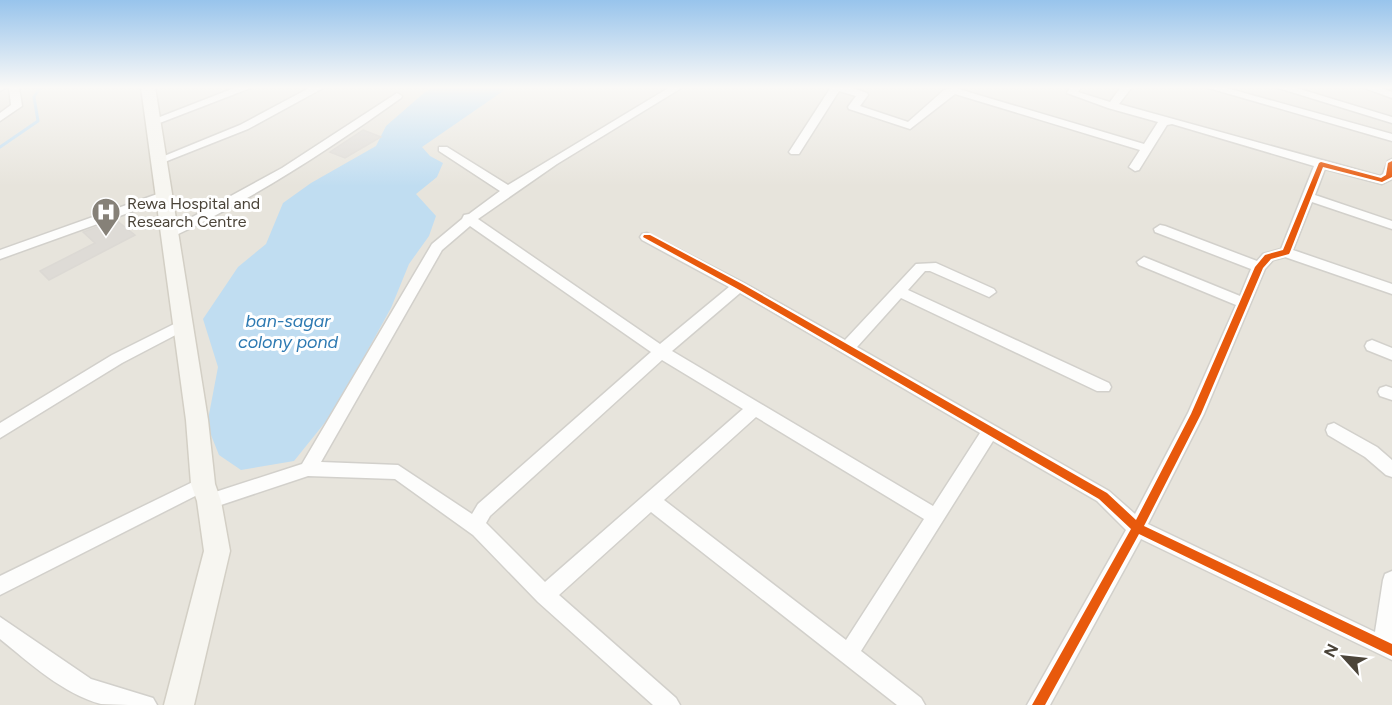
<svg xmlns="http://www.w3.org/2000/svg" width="1392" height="705" font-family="Figtree,sans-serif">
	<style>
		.residential { fill: #e7e4dc }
		.water { fill: #c0ddf1 }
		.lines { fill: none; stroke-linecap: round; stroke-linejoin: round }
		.stream { stroke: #c0ddf1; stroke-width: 3 }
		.building { fill: #dedbd6; stroke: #dcd9d4; stroke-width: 1.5 }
		.minor-casing { stroke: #d2d0cb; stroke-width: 3 }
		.secondary-casing { stroke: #d3cfc5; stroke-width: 3 }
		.minor { fill: #fdfdfc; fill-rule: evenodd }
		.secondary { fill: #f7f6f1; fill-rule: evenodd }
		.cycleway-casing { stroke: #fff; stroke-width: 4 }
		.cycleway { fill: #e8590c; fill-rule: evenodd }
		.labels { text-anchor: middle; stroke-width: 6; stroke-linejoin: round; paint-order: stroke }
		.poi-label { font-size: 16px; fill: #4b4439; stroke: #fff; text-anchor: start }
		.water-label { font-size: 18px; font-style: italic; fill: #2e7ab2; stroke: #fff }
	</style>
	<rect width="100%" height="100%" fill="#f4f2ee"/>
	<rect class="residential" x="0" y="87" width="1392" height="618"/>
	<path class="water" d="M 435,87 L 509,87 L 422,147 L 430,156 L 443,163 L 437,177 L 416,194 L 436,216 L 429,236 L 409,264 L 391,308 L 364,357 L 327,420 L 294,461 L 241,470 L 219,455 L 207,425 L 218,367 L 203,319 L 238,267 L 266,244 L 283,203 L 311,183 L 376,146 L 386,126 L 425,92 Z"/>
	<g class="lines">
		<path class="stream" d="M 0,147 L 38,121 L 34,97 L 40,87"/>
	</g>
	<g class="building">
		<path d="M 363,130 L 381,137 L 345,158 L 330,152 Z"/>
		<path d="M 116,220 L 135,235 L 49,280 L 40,271 L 95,243 L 83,232 Z"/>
	</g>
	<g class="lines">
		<g class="minor-casing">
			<g id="minor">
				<path d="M 0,87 L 7,87 L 0,91 Z"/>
				<path d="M 9,87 L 19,87 L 22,106 L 0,121 L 0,113 L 11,105 Z"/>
				<path d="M 237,87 L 253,87 L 157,124 L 149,124 L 147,122 Z"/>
				<path d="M 311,87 L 325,87 L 248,129 L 162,163 L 154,163 L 152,161 L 240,125 Z"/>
				<path d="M 670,87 L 683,87 L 557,164 L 478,219 L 660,344 L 729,287 L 642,240 L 640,237 L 642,234 L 647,233 L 744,283 L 845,340 L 916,264 L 936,263 L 994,289 L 996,292 L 989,297 L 930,271 L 925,271 L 908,290 L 1109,383 L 1111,387 L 1109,391 L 1097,391 L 901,298 L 857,347 L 1109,491 L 1135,514 L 1188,413 L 1236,305 L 1139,265 L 1137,262 L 1144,257 L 1149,259 L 1240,296 L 1251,269 L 1155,232 L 1154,229 L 1160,225 L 1165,226 L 1257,261 L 1263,254 L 1281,249 L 1314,166 L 1172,124 L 1167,125 L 1139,170 L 1135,171 L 1129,167 L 1140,150 L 955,94 L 910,129 L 849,109 L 848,107 L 856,96 L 839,91 L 799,154 L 791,154 L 789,152 L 831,87 L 849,87 L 867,93 L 868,95 L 860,106 L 908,122 L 944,90 L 955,88 L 1144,144 L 1158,122 L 1108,108 L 1067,93 L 1070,87 L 1081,87 L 1078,92 L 1110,102 L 1121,87 L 1132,87 L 1119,104 L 1380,176 L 1383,174 L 1388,161 L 1392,159 L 1392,179 L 1382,184 L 1325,169 L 1315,195 L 1392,221 L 1392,229 L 1312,202 L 1293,250 L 1392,284 L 1392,294 L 1285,257 L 1273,260 L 1265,269 L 1204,414 L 1148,524 L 1375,632 L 1383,580 L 1385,574 L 1392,571 L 1392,660 L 1141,539 L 1050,705 L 1027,705 L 1126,530 L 1097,501 L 993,441 L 861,651 L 921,698 L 925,705 L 897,705 L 651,512 L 559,595 L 676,698 L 680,705 L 653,705 L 538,602 L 473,535 L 395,479 L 308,476 L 209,509 L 203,506 L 200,501 L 203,496 L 302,464 L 432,244 L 462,219 L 464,215 L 469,214 L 500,191 L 439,151 L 439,147 L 447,147 L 508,185 ZM 470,226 L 651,352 L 478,504 L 472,514 L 398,465 L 321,462 L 442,250 ZM 740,293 L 980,433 L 933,506 L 672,351 ZM 662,360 L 743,409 L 545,582 L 486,523 L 490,516 ZM 756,417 L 924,519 L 846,640 L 664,500 Z"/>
				<path d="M 1205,87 L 1223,87 L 1392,134 L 1392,141 Z"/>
				<path d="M 1275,87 L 1293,87 L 1392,117 L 1392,123 Z"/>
				<path d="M 1362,87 L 1379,87 L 1392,92 L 1392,98 Z"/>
				<path d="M 397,93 L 402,96 L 401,98 C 328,150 255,198 174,236 L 169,237 L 163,233 L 282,168 Z"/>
				<path d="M 163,192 L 169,196 L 167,199 L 0,259 L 0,250 Z"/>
				<path d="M 182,320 L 189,325 L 187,329 L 122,363 L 0,438 L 0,423 L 112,355 Z"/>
				<path d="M 1372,340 L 1392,348 L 1392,360 L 1367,350 L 1365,346 L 1367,342 Z"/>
				<path d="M 1386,386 L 1392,388 L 1392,400 L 1380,396 L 1378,392 L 1380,388 Z"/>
				<path d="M 1334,423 L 1377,447 L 1392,460 L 1392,477 L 1386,475 L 1365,457 L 1328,435 L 1326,430 L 1328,425 Z"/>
				<path d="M 203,477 L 209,479 L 212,484 L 209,489 L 0,595 L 0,576 Z"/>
				<path d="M 0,617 L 91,679 L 153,698 L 157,705 C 140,705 117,705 101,704 C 63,694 30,663 0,639 Z"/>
			</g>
		</g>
		<g class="secondary-casing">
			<path id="secondary" d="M 141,87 L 155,87 L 208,420 L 215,484 L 221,501 L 230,551 L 194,705 L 164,705 L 204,551 L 197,501 L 191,484 L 186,420 Z"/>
		</g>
		<use href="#minor" class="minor"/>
		<use href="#secondary" class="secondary"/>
		<g class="cycleway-casing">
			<path id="cycleway" d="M 1392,161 L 1392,177 L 1382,182 L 1323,167 L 1290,252 L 1289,254 L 1271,259 L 1263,268 L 1201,414 L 1144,526 L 1392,644 L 1392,656 L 1139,534 L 1045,705 L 1032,705 L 1131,529 L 1099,499 L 736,288 L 643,237 L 644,235 L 650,235 L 742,284 L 1107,493 L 1136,520 L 1191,414 L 1255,267 L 1265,255 L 1283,250 L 1319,163 L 1321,162 L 1381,178 L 1386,175 L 1388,163 Z"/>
		</g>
		<use href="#cycleway" class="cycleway"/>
	</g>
	<linearGradient id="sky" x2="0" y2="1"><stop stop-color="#98c4ec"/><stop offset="0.47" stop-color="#faf9f7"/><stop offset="1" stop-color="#faf9f7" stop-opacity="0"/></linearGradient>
	<rect width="1392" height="186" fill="url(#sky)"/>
	<defs>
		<g id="hospital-pin" transform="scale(1.5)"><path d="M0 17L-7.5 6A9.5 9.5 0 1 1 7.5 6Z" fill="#868178" stroke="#fff"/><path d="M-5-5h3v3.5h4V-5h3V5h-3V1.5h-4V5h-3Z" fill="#fff"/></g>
	</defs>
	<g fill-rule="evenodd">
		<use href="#hospital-pin" x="106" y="212"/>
	</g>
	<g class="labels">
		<g class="poi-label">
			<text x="127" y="209">Rewa Hospital and<tspan x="127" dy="18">Research Centre</tspan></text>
		</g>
		<g class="water-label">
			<text x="288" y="327">ban-sagar<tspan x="288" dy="21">colony pond</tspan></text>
		</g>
	</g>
	<g transform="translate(1344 657) rotate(297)" stroke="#ffffff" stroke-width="4.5" paint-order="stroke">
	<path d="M0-4.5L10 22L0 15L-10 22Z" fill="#4b4439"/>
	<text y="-9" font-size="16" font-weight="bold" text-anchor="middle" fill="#4b4439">N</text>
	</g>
</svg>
